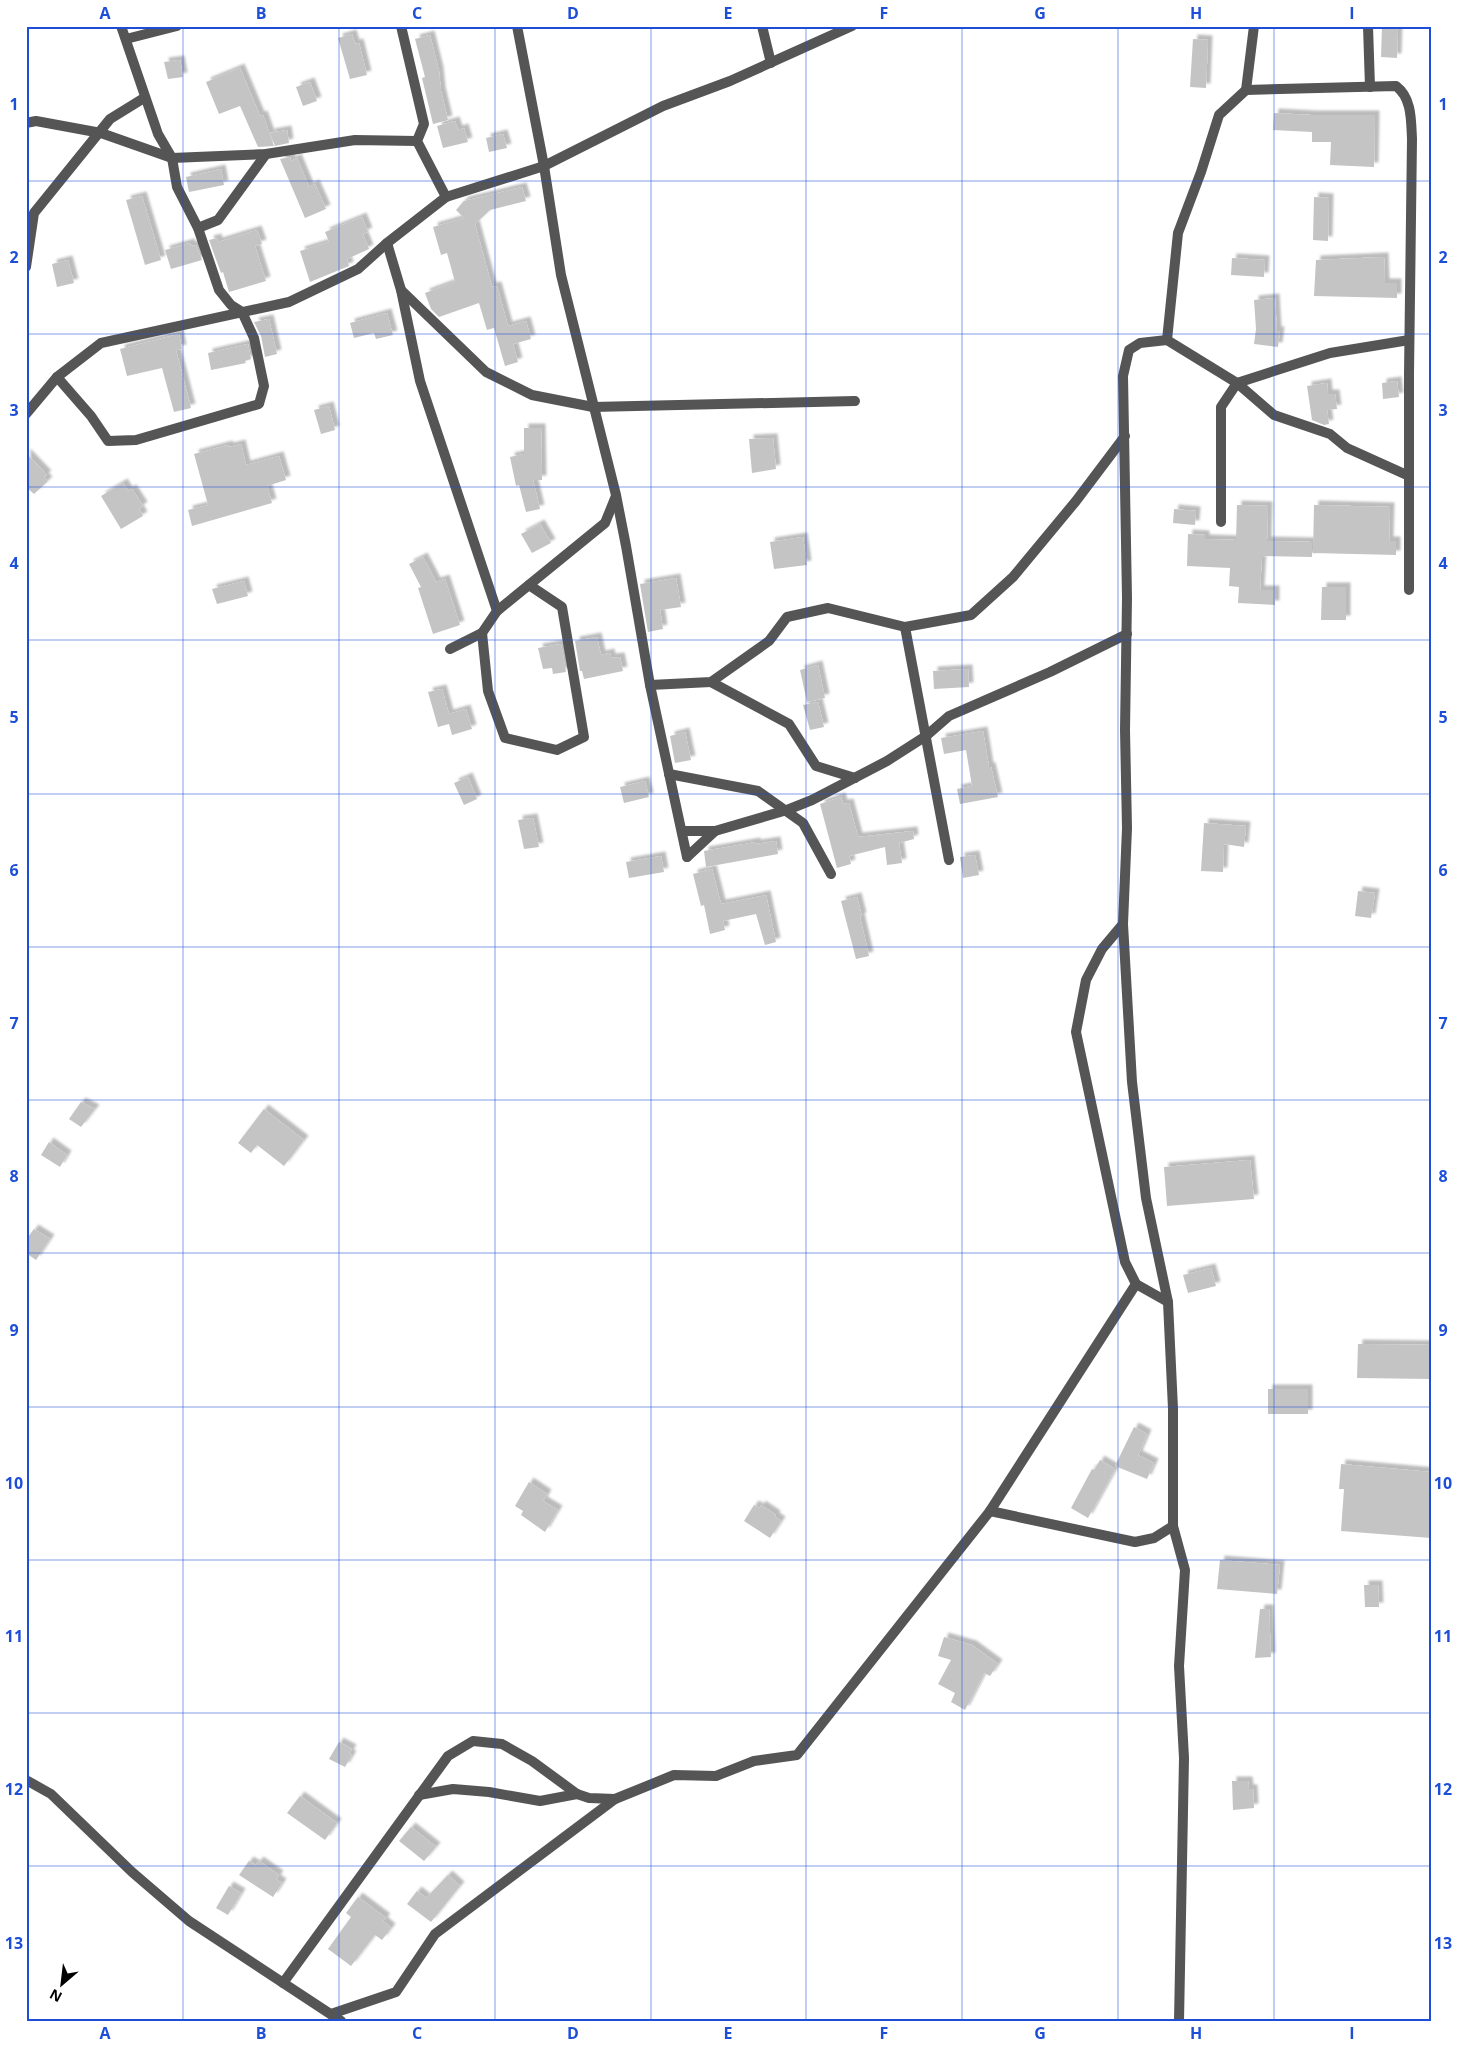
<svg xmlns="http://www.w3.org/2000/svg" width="1457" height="2047" font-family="'Open Sans',sans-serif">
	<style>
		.building { fill: #c4c4c4; filter: url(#shadow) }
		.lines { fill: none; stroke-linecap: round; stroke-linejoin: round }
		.street { stroke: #555; stroke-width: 10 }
		.grid { fill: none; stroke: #1d4ed8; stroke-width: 1; stroke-opacity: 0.55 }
		.neatline { fill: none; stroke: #1d4ed8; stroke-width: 2 }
		.grid-label { font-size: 16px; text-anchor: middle; font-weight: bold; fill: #1d4ed8 }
	</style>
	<defs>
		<filter id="shadow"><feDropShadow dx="4.5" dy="-4.5" stdDeviation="1" flood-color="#0004"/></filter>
	</defs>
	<rect width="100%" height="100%" fill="#fff"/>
	<g class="building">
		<path d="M 1382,26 L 1398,26 L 1397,58 L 1381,57 Z"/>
		<path d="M 352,34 L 355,44 L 359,43 L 367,75 L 350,79 L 338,38 Z"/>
		<path d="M 430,35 L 439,71 L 441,91 L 448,120 L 433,124 L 422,78 L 425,77 L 415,39 Z"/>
		<path d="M 1193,39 L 1208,40 L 1206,88 L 1190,87 Z"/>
		<path d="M 180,60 L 183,77 L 168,79 L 164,62 Z"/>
		<path d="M 240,68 L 260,116 L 263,115 L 274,146 L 258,147 L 240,106 L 219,114 L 206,82 Z"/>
		<path d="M 310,82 L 317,101 L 303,106 L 296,87 Z"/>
		<path d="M 1274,113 L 1311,115 L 1375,115 L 1374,167 L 1330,165 L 1331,142 L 1312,142 L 1312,132 L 1273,130 Z"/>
		<path d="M 455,121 L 458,130 L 464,128 L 468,142 L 443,148 L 437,126 Z"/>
		<path d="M 287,130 L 289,143 L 275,146 L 270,133 Z"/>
		<path d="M 503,134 L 507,148 L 489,152 L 486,138 Z"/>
		<path d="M 290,157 L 291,161 L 297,158 L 309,187 L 315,184 L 326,209 L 305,218 L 280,159 Z"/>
		<path d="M 221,169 L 224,185 L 189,192 L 186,177 Z"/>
		<path d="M 522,187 L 526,201 L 490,210 L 475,224 L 492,287 L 497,286 L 508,326 L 526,321 L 531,339 L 513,344 L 518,362 L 505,366 L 494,328 L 487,330 L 479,303 L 439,317 L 431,309 L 425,293 L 455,282 L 447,253 L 441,255 L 433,227 L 464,218 L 456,210 L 464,201 Z"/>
		<path d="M 142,196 L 161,260 L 145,265 L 126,200 Z"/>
		<path d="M 1314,197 L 1329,198 L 1328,241 L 1313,240 Z"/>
		<path d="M 362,217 L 368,232 L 363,234 L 369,249 L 347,259 L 349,266 L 310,282 L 300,251 L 329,242 L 325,232 Z"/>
		<path d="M 257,230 L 262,244 L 255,246 L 266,281 L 229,292 L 223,272 L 221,273 L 209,240 L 217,238 L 218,242 Z"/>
		<path d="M 190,243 L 191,246 L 196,245 L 202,260 L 171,269 L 165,250 Z"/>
		<path d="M 1384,257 L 1385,283 L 1397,283 L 1397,298 L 1314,296 L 1316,260 Z"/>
		<path d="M 1232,258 L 1265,260 L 1264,277 L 1231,275 Z"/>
		<path d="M 68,260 L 74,283 L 57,287 L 52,264 Z"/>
		<path d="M 1275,298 L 1277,331 L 1280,331 L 1278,347 L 1254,344 L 1256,329 L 1254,300 Z"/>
		<path d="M 387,313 L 393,335 L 376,339 L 374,333 L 354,338 L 350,323 Z"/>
		<path d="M 269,319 L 277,354 L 265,357 L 261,336 L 254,322 Z"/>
		<path d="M 179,334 L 182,349 L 176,350 L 191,408 L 174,412 L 162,368 L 127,376 L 120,349 Z"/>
		<path d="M 248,344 L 251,359 L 245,361 L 246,363 L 211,370 L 208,353 Z"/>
		<path d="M 1397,381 L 1399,397 L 1383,399 L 1382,383 Z"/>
		<path d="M 1327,383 L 1328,394 L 1335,394 L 1337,409 L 1327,410 L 1329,424 L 1324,425 L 1312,420 L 1307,386 Z"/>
		<path d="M 329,406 L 335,430 L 321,434 L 314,410 Z"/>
		<path d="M 524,428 L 541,428 L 542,480 L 533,480 L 540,509 L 526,512 L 519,485 L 516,486 L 510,457 L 524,454 Z"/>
		<path d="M 773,438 L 776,469 L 752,473 L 749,439 Z"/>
		<path d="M 241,444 L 246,465 L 279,456 L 286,480 L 267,486 L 272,503 L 192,526 L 188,510 L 208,505 L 194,454 L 228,445 L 229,447 Z"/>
		<path d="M 26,453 L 47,475 L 44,477 L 48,481 L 34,494 L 26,487 Z"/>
		<path d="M 123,483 L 128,491 L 132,489 L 143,506 L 139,509 L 143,516 L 121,529 L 101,496 Z"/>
		<path d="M 1237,505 L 1268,506 L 1267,541 L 1312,542 L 1312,557 L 1262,556 L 1260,590 L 1275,590 L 1275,605 L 1238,603 L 1239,587 L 1229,586 L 1230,568 L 1187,566 L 1188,534 L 1205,535 L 1205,539 L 1236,540 Z"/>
		<path d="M 1314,505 L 1390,507 L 1389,541 L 1396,541 L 1396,555 L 1313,553 Z"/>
		<path d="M 1174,509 L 1196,511 L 1195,525 L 1173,523 Z"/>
		<path d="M 540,524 L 551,543 L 532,553 L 521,534 Z"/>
		<path d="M 803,537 L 807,565 L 774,569 L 770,542 Z"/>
		<path d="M 423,557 L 436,582 L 445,579 L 460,625 L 433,634 L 418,588 L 421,587 L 409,564 Z"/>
		<path d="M 676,578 L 681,607 L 660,610 L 663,629 L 648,632 L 640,584 Z"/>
		<path d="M 244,581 L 248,596 L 217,604 L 212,589 Z"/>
		<path d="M 1322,587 L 1346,587 L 1346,620 L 1321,620 Z"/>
		<path d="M 597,637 L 601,655 L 610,653 L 611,658 L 620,657 L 623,671 L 584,679 L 582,671 L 580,671 L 575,641 Z"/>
		<path d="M 561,644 L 566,672 L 553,674 L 552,668 L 543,669 L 538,648 Z"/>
		<path d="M 818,665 L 825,698 L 807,702 L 800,670 Z"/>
		<path d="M 968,669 L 969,687 L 934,689 L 933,671 Z"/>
		<path d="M 442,689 L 449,714 L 466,709 L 472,729 L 452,735 L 449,724 L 438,727 L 428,692 Z"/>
		<path d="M 818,702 L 824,727 L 810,730 L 803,705 Z"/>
		<path d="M 983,731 L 989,767 L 991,767 L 998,797 L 960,804 L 957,789 L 972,786 L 966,750 L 944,754 L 941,738 Z"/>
		<path d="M 685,732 L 691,760 L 675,763 L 670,736 Z"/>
		<path d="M 468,777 L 477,799 L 464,805 L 454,783 Z"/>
		<path d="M 645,781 L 649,797 L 624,803 L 620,787 Z"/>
		<path d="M 841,797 L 843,804 L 849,803 L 858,837 L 913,831 L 914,839 L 899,843 L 902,863 L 887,865 L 885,847 L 849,856 L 851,864 L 837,868 L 820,804 Z"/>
		<path d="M 533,818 L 539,847 L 524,849 L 518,820 Z"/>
		<path d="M 1204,823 L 1246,826 L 1244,847 L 1224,844 L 1223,872 L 1201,871 Z"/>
		<path d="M 776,841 L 778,854 L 706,867 L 704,851 L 756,842 L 756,844 Z"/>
		<path d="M 975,855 L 979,875 L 963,878 L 960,857 Z"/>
		<path d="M 661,856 L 664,872 L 629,878 L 626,862 Z"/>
		<path d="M 712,869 L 721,904 L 766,895 L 776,942 L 765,945 L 756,914 L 723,921 L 725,930 L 710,934 L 704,905 L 701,906 L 693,874 Z"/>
		<path d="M 1358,891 L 1375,893 L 1371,918 L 1355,916 Z"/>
		<path d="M 857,897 L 862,917 L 860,917 L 869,956 L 856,959 L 841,901 Z"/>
		<path d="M 81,1102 L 95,1109 L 81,1127 L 69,1119 Z"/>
		<path d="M 264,1109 L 304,1140 L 284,1166 L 257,1145 L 251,1153 L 238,1143 Z"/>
		<path d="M 49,1142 L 67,1155 L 60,1167 L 41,1155 Z"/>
		<path d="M 1250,1160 L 1254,1199 L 1167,1206 L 1164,1167 Z"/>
		<path d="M 34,1229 L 50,1239 L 36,1260 L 26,1253 L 26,1240 Z"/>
		<path d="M 1211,1268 L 1216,1286 L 1188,1293 L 1183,1275 Z"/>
		<path d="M 1358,1344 L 1431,1345 L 1431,1379 L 1357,1378 Z"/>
		<rect x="1268" y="1389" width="40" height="25"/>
		<path d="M 1134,1427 L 1147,1434 L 1138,1455 L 1154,1463 L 1147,1479 L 1115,1466 Z"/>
		<path d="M 1100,1460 L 1115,1469 L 1088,1518 L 1071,1508 L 1092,1469 L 1094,1470 Z"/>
		<path d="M 1341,1464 L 1431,1472 L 1431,1538 L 1341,1531 L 1344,1489 L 1339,1489 Z"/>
		<path d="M 529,1482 L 547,1494 L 543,1501 L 558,1510 L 545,1532 L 521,1515 L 523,1511 L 515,1506 Z"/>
		<path d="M 754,1505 L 760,1508 L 761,1505 L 776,1515 L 775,1517 L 781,1521 L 770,1538 L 744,1521 Z"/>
		<path d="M 1220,1560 L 1280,1565 L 1277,1594 L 1217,1589 Z"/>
		<path d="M 1364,1585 L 1378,1585 L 1379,1607 L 1365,1607 Z"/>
		<path d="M 1260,1609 L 1269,1609 L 1271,1657 L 1255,1658 Z"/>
		<path d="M 944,1637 L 972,1645 L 998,1664 L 990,1676 L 984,1673 L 965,1710 L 951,1702 L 955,1693 L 938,1684 L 951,1660 L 938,1656 Z"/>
		<path d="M 339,1742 L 352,1749 L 349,1754 L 352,1755 L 345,1767 L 329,1759 Z"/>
		<path d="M 1232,1781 L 1248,1781 L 1249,1789 L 1253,1789 L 1254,1808 L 1233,1810 Z"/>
		<path d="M 300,1796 L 337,1823 L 325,1840 L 287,1813 Z"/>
		<path d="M 411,1827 L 436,1847 L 424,1861 L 399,1841 Z"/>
		<path d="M 249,1861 L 256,1865 L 259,1861 L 279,1875 L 276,1879 L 282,1883 L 273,1897 L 239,1875 Z"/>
		<path d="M 448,1875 L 460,1886 L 431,1922 L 407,1904 L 417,1891 L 426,1898 Z"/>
		<path d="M 229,1886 L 241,1893 L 228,1915 L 216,1908 Z"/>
		<path d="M 358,1897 L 386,1918 L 383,1921 L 391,1928 L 382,1940 L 375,1935 L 351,1966 L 328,1949 L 351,1917 L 346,1913 Z"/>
	</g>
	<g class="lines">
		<g class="street">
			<path d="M 401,26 L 424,124 L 417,141 L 446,197"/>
			<path d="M 517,26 L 544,166 L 561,275 L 616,495 L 626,546 L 650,685 L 687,857"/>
			<path d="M 762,26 L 771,63"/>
			<path d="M 1254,26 L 1246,90 L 1219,115 L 1201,172 L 1178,233 L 1167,340 L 1237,383 L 1274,415 L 1330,434 L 1347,448 L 1409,476"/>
			<path d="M 1368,26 L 1370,87"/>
			<path d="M 126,39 L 177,26"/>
			<path d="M 1246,90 L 1396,86 C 1412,98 1411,120 1412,139 L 1409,374 L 1409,590"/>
			<path d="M 26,123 L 36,121 L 101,133 L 172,158 L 266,154 L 355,140 L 417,141"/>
			<path d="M 198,228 L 218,220 L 266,154"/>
			<path d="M 387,243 L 401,290 L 420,381 L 497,611"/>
			<path d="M 26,267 L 34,213 L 110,119 L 144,98"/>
			<path d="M 401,290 L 486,372 L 532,395 L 593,407 L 855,401"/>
			<path d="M 1167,340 L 1140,343 L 1129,350 L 1123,376 L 1127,598 L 1125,730 L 1127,828 L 1123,924 L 1132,1082 L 1146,1198 L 1168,1302 L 1173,1409 L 1173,1526 L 1185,1570 L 1179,1666 L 1184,1758 L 1179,2021"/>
			<path d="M 57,377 L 91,416 L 108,441 L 136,440 L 259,404 L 264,386 L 254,338 L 242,312 L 231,305 L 219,290 L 198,228 L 177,187 L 172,158 L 158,134 L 121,26"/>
			<path d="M 26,414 L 57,377 L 101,343 L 289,302 L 358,269 L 387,243 L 446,197 L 544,166 L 663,106 L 730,81 L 852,26"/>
			<path d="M 1221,522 L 1221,407 L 1237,383 L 1330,353 L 1409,340"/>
			<path d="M 905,627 L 971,615 L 1013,577 L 1076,501 L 1125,436"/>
			<path d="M 482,633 L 488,691 L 505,738 L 557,750 L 584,737 L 562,607 L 529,585"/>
			<path d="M 450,649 L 482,633 L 497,611 L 605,523 L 616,496"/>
			<path d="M 711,682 L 789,724 L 816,766 L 855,778"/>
			<path d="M 650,685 L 711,682 L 769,641 L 787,617 L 828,608 L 905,627 L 949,860"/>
			<path d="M 669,774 L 758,791 L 803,823 L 831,874"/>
			<path d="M 682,831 L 715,831 L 787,810 L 812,800 L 887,761 L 926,736 L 949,716 L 1050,672 L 1127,634"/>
			<path d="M 687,857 L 715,831"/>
			<path d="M 1123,924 L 1102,949 L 1086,980 L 1076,1032 L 1125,1262 L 1136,1284 L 1168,1302"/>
			<path d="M 990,1511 L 1135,1542 L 1154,1538 L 1173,1526"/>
			<path d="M 26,1780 L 51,1794 L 132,1872 L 189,1921 L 341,2021"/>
			<path d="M 419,1795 L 453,1789 L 489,1792 L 540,1801 L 577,1794"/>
			<path d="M 283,1983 L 448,1756 L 473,1741 L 502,1744 L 532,1761 L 577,1794 L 589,1798 L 615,1799"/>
			<path d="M 331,2014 L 396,1992 L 435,1934 L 615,1799 L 674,1775 L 716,1776 L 754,1761 L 797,1755 L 990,1511 L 1136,1284"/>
		</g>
	</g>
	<path class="grid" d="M 183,26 L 183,2021M 339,26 L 339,2021M 495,26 L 495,2021M 651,26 L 651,2021M 806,26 L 806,2021M 962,26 L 962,2021M 1118,26 L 1118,2021M 1274,26 L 1274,2021M 26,181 L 1431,181M 26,334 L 1431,334M 26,487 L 1431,487M 26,640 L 1431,640M 26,794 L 1431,794M 26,947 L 1431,947M 26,1100 L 1431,1100M 26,1253 L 1431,1253M 26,1407 L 1431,1407M 26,1560 L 1431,1560M 26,1713 L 1431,1713M 26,1866 L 1431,1866"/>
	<rect width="1457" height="2047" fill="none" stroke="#ffffff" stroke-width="55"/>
	<g transform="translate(62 1984) rotate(208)" stroke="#ffffff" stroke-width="4" paint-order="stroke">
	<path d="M0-4L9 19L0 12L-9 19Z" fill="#000000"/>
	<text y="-8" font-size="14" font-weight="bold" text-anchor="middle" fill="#000000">N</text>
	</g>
	<rect x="28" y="28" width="1402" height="1992" class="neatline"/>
	<g class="grid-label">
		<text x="105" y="19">A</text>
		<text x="261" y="19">B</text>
		<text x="417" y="19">C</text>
		<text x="573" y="19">D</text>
		<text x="728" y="19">E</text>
		<text x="884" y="19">F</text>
		<text x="1040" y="19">G</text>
		<text x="1196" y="19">H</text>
		<text x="1352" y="19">I</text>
		<text x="14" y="110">1</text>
		<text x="1443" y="110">1</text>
		<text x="14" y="263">2</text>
		<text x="1443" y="263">2</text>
		<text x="14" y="416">3</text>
		<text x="1443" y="416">3</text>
		<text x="14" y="569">4</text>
		<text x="1443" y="569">4</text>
		<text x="14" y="723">5</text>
		<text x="1443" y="723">5</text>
		<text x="14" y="876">6</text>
		<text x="1443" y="876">6</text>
		<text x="14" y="1029">7</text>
		<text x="1443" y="1029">7</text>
		<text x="14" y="1182">8</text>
		<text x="1443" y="1182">8</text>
		<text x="14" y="1336">9</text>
		<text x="1443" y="1336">9</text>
		<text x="14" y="1489">10</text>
		<text x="1443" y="1489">10</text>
		<text x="14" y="1642">11</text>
		<text x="1443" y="1642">11</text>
		<text x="14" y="1795">12</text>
		<text x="1443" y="1795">12</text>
		<text x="14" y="1949">13</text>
		<text x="1443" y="1949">13</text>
		<text x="105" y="2039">A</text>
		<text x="261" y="2039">B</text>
		<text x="417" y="2039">C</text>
		<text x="573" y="2039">D</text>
		<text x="728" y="2039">E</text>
		<text x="884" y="2039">F</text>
		<text x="1040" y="2039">G</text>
		<text x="1196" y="2039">H</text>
		<text x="1352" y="2039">I</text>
	</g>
</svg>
